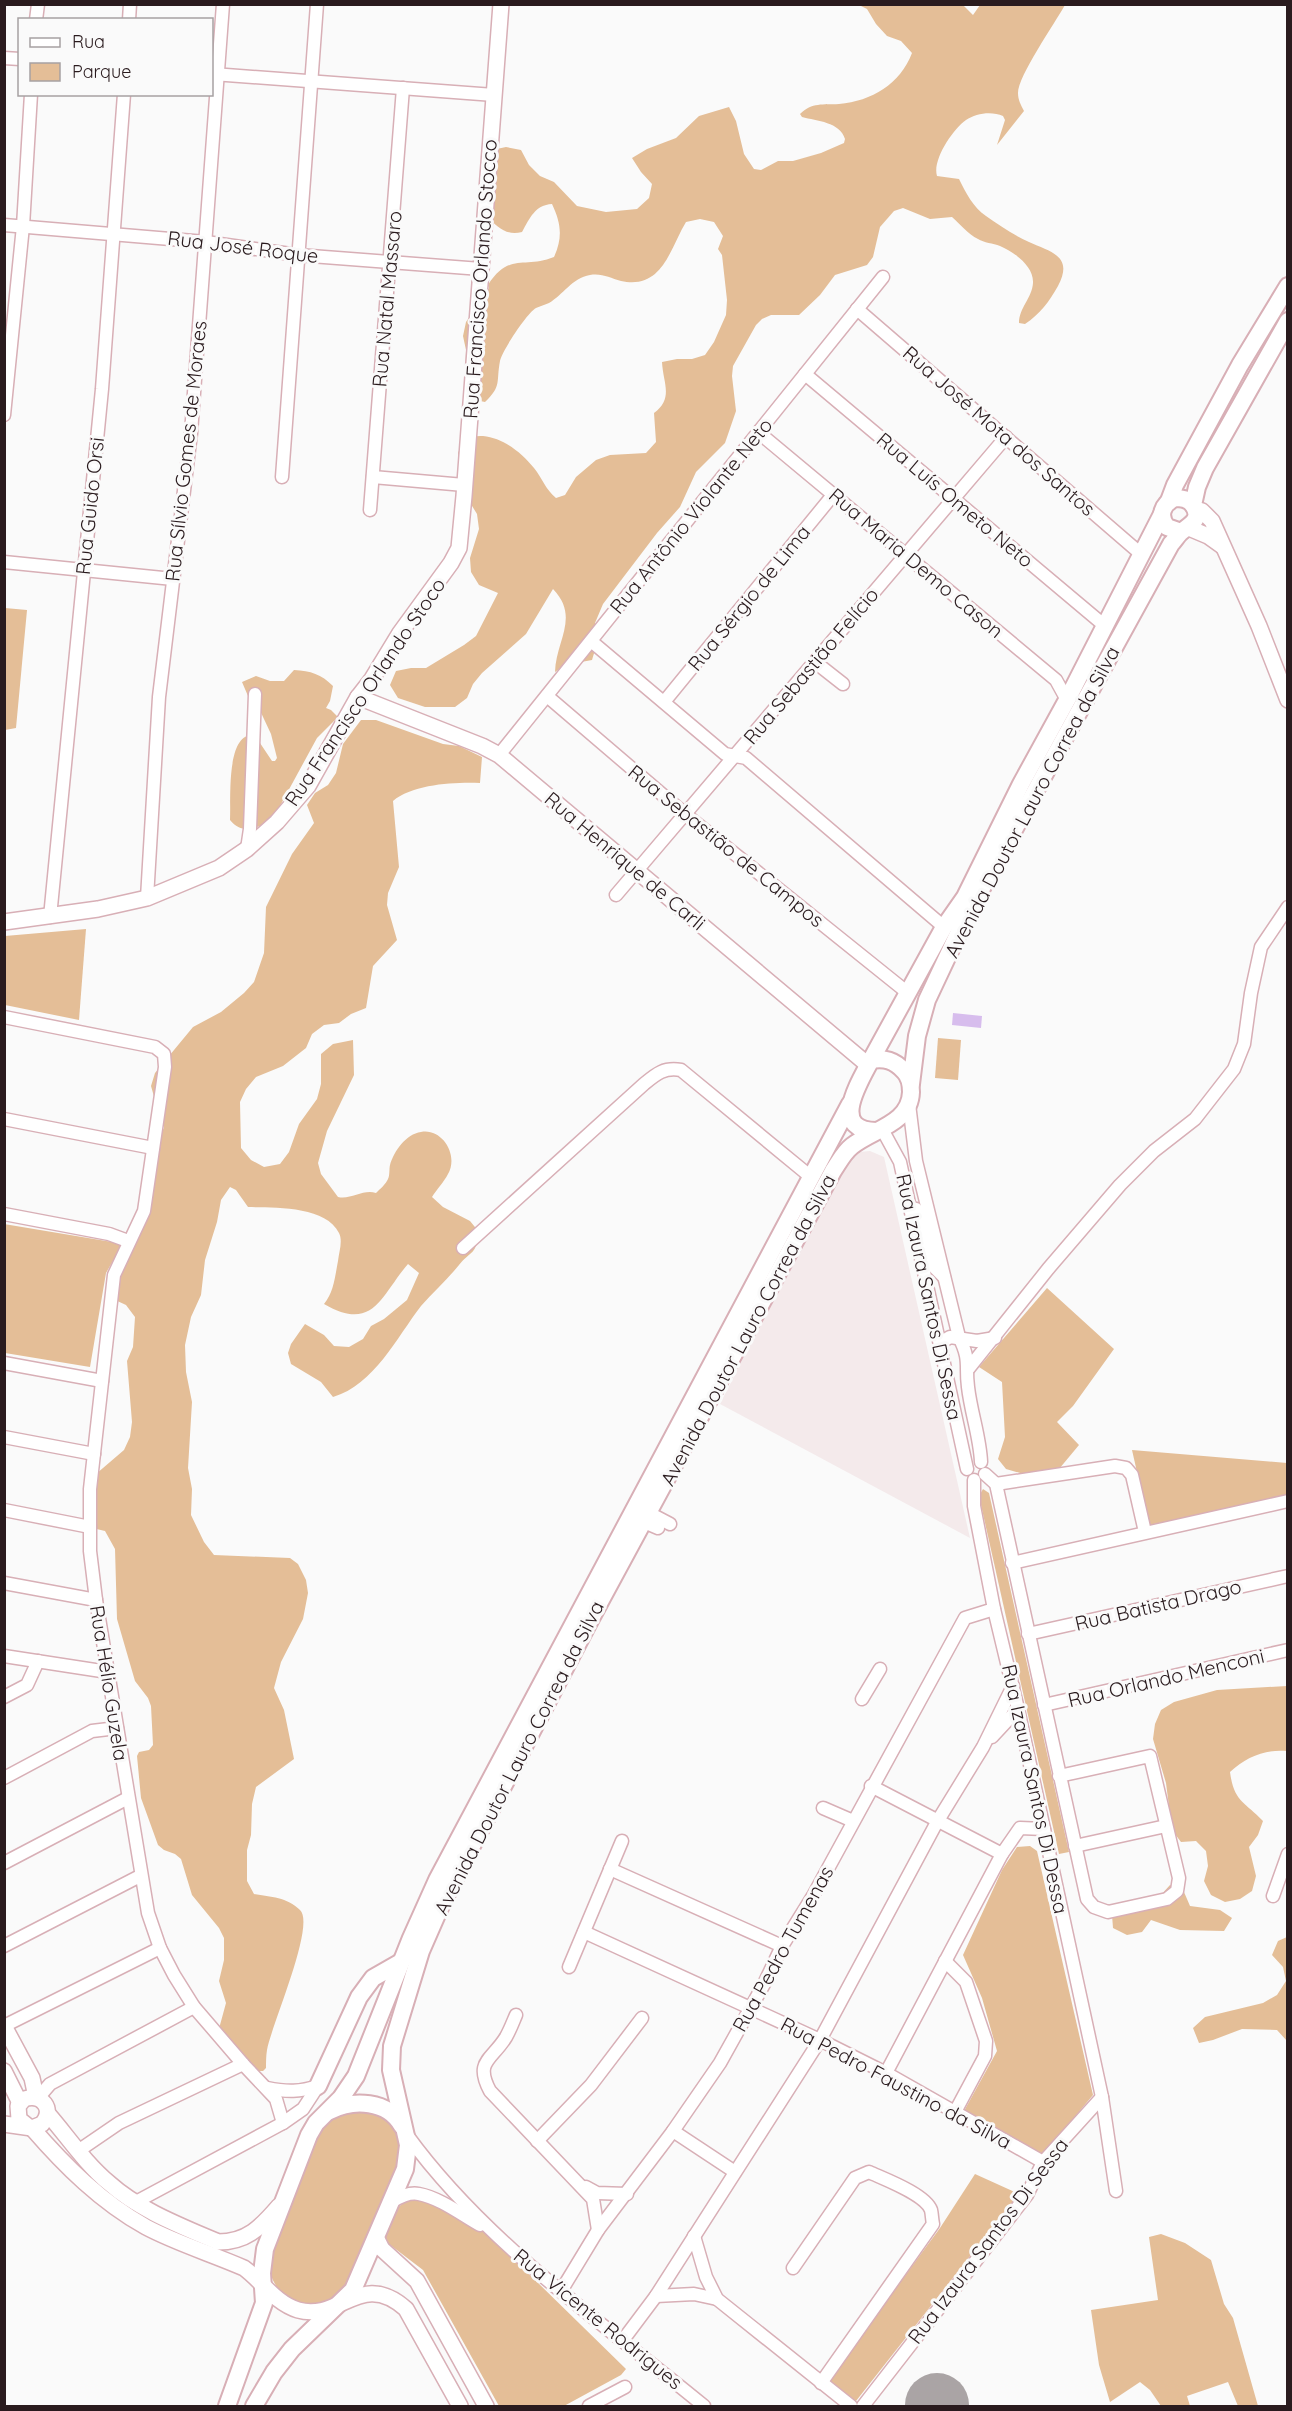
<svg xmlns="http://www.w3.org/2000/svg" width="1292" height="2411" font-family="Quicksand,sans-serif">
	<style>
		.built { fill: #f4eaeb }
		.green { fill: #e4be97 }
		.water { fill: #d7bded }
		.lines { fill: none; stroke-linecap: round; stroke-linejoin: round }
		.runway { stroke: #aaa4a5; stroke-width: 64 }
		.minor-casing { stroke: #d8afb6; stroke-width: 15 }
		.tertiary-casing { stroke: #d8afb6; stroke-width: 18 }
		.secondary-casing { stroke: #d8afb6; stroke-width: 20 }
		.minor { stroke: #fff; stroke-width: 12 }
		.tertiary { stroke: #fff; stroke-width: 15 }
		.secondary { stroke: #fff; stroke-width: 16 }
		.labels { text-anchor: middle; stroke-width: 6; stroke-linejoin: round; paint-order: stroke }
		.street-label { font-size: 20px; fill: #2a1b1e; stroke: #fafafa }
	</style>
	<rect width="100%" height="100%" fill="#fafafa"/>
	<path class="built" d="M 870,1151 L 884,1157 L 970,1538 L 720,1404 L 832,1181 L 848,1156 L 859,1152 Z"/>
	<g class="green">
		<path d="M 859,5 L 963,5 L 973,15 L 980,5 L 1065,5 C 1055,23 1018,76 1018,93 C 1018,100 1021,105 1024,111 L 997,145 L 1005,120 L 1003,116 C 992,111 976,113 966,120 C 953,129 932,160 937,176 L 959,179 C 966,193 973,207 986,216 C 999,225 1015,236 1029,242 C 1051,252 1074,256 1058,286 C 1049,302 1040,314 1025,324 L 1019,323 C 1019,308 1032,298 1033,283 C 1034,266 1014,252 1000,246 C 993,243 984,243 978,239 C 968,234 960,224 952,217 L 930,219 L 903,208 L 894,211 L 880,227 L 873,257 L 867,265 L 835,275 L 820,295 L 799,315 L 771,315 L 762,319 L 756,325 L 733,366 L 732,376 L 736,411 L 725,443 L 696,472 L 680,507 L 657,533 L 603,604 L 595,623 L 595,650 L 592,660 L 565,665 L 555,672 C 556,640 580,617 553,589 L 526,634 L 482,673 L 473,684 L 467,698 L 455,707 L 425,707 L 398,698 L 390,685 L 396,671 L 411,668 L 426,668 L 464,645 L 476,636 L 498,593 L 479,585 L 471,572 L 470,558 L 479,529 L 477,514 L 469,501 L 458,453 C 462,442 470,435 483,436 C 503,438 521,452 534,468 C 542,478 546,490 556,498 L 565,495 L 576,477 L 596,460 L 610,455 L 646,453 L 656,442 L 654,413 C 674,398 663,383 662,362 L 677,359 L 692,359 L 705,355 L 714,342 L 726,315 L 727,300 L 722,255 L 718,249 L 723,236 L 714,222 L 700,219 L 686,222 C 670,248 663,290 621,281 C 610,278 602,273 590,275 C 572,278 563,295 549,303 C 545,305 540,306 536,308 C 527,313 502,351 500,361 C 496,382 502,386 485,402 L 471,399 L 465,385 L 466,350 L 463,336 L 466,322 L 489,288 L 488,285 C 509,252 524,269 554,257 C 563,237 561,223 552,204 C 535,205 530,218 522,232 C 506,236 497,227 487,216 L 492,150 L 506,147 L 521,150 L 529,165 L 540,176 L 554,182 L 577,206 L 606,212 L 637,209 L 649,198 L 652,184 L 641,172 L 632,158 L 647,149 L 676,138 L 699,116 L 729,107 L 736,121 L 744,154 L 754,169 L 761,170 L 778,161 L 793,161 L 821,153 L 844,143 L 845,139 C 840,122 817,121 802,117 L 800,114 C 812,102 823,105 839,104 C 872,101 900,84 912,53 L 901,41 L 887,36 L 876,24 L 867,9 Z"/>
		<path d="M 5,608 L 27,610 L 16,728 L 5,730 Z"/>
		<path d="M 294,670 C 311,671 321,674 333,686 L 330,701 L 326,708 L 331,710 L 338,717 L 317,738 L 274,817 C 260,828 243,836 230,820 C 231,800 226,737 251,735 L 260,743 L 272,761 L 275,761 L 277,758 L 271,734 L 256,702 L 248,696 L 242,682 L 256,676 L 270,681 L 284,681 Z"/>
		<path d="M 361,720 L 376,720 L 443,744 L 459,746 L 482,757 L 480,783 C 455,782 413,784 393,801 L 399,867 L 388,893 L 387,905 L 397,940 L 373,966 L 366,1008 L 351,1014 L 339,1023 L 324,1025 L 312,1034 L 306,1048 L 283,1066 L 256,1077 L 246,1089 L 240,1102 L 241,1148 L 251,1160 L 264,1167 L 280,1164 L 289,1152 L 299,1124 L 317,1099 L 321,1084 L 321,1054 L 333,1044 L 353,1040 L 354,1075 L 327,1131 L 318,1163 L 321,1174 L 338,1197 C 351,1200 363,1189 376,1193 C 380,1189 386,1184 388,1179 C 390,1175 389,1169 390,1165 C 394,1151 406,1134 421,1132 C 442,1128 459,1155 448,1174 C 444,1182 437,1189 432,1197 L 443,1207 L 470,1221 L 479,1232 C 476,1256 471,1250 459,1265 C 447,1280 433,1292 421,1306 C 397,1337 374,1385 333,1397 L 321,1382 L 291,1364 L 288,1353 L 291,1344 L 305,1324 L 324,1335 L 334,1346 L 349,1347 L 363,1339 L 371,1326 L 384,1319 L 407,1300 L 419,1273 L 408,1264 C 381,1295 374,1333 324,1304 C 334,1292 335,1276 338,1261 C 339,1252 343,1241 339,1233 C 325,1205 274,1208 248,1207 L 236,1190 L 230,1187 L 221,1200 L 217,1222 L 205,1260 L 201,1295 L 191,1317 L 185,1345 L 186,1372 L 192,1402 L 188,1468 L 192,1489 L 191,1515 L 204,1542 L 214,1555 L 290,1558 L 298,1564 L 306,1580 L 308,1593 L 303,1619 L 281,1662 L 274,1688 L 284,1710 L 294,1759 L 256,1787 L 252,1804 L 251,1835 L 247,1850 L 247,1881 L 254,1894 C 271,1897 287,1897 300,1910 C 316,1925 271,2026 267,2050 C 266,2056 266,2062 266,2068 L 263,2071 L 256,2071 L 221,2038 L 220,2025 L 226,2003 L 219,1981 L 224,1960 L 224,1938 L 219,1928 L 192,1895 L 181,1859 L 175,1854 L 164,1850 L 158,1845 L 141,1798 L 137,1756 L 139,1752 L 149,1750 L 153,1745 L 151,1706 L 148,1698 L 135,1681 L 117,1619 L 115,1549 L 105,1531 L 88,1527 L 83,1511 L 87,1489 L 96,1474 L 124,1450 L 130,1437 L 132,1422 L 127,1361 L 133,1347 L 135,1317 L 126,1305 L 113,1299 L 107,1286 L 114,1259 L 106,1273 L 90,1367 L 5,1353 L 4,1224 L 118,1243 L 139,1227 L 156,1141 L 164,1128 L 163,1113 L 155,1100 L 151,1086 L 155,1073 L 193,1027 L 221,1012 L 244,993 L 254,982 L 264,953 L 266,907 L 292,854 L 314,823 L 307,805 L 315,793 L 328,785 L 336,773 L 343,744 Z"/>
		<path d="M 86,929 L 79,1020 L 5,1005 L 5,936 Z"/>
		<path d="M 938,1038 L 961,1040 L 958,1080 L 935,1078 Z"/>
		<path d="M 1047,1288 L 1114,1349 L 1073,1406 L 1057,1422 L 1079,1445 L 1059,1469 L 1027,1475 L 1006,1469 L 998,1459 L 1005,1437 L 1002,1382 L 979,1367 Z"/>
		<path d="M 1132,1450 L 1287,1463 L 1287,1497 L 1149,1525 Z"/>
		<path d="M 983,1489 L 989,1493 L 1069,1852 L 1059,1854 L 979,1496 Z"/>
		<path d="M 1287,1686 L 1287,1751 C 1265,1749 1246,1757 1230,1772 C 1234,1802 1244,1801 1263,1821 L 1258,1835 L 1249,1847 L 1256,1876 L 1252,1891 L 1240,1899 L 1225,1902 L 1211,1895 L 1204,1881 L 1208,1866 L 1206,1851 L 1196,1841 L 1181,1842 L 1172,1830 L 1166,1783 L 1153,1739 L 1155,1724 L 1161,1710 L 1174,1702 L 1217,1690 Z"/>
		<path d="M 1030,1846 L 1037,1851 L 1093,2095 L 1042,2156 L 964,2111 L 997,2051 L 982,1998 L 963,1955 L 1002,1870 L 1017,1847 Z"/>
		<path d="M 1170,1885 L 1184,1892 L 1190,1906 L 1220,1910 L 1232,1918 L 1224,1931 L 1180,1930 L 1151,1920 L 1142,1932 L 1127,1935 L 1113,1928 L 1112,1915 L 1160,1896 Z"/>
		<path d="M 1287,1937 L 1287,2041 L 1277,2030 L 1242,2029 L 1213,2040 L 1199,2043 L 1193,2028 L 1205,2017 L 1263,2003 L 1277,1995 L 1286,1981 L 1283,1967 L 1272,1955 L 1278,1941 Z"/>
		<path d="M 345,2111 C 355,2111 366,2111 375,2113 C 398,2118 403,2146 400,2165 L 342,2295 C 334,2298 324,2305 315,2306 C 286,2309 269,2283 267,2257 L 320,2128 L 333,2116 Z"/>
		<path d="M 975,2174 L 1019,2194 L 856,2401 L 827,2382 L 940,2228 Z"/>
		<path d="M 411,2199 L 424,2200 L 489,2235 L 626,2369 L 621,2375 L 564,2406 L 499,2406 L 423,2270 L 385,2241 C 389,2220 391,2208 411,2199 Z"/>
		<path d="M 1161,2234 L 1185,2243 L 1211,2260 L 1224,2304 L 1233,2318 L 1258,2406 L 1238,2406 L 1228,2382 L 1187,2396 L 1190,2406 L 1161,2406 L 1150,2390 L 1140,2382 L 1110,2402 L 1099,2365 L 1091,2310 L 1158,2300 L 1149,2237 Z"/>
	</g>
	<path class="water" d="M 953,1013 L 982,1016 L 981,1028 L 952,1025 Z"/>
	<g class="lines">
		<path class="runway" d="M 937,2405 L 937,2406"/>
		<g class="minor-casing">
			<g id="minor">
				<path d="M 36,20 L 38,4"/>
				<path d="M 129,20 L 130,4"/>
				<path d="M 4,58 L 20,59"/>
				<path d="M 213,74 L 494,95"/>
				<path d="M 4,225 L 206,242 L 298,255 L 481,269"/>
				<path d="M 857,309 L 1141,554"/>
				<path d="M 805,374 L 1105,626"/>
				<path d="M 4,415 L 23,226 L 31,94"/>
				<path d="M 758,432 L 1056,680 L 1067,700"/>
				<path d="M 282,477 L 317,4"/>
				<path d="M 373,477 L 464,485"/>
				<path d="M 370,510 L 403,88"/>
				<path d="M 4,562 L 173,579"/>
				<path d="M 591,641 L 725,754 L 746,758 L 944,927"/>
				<path d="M 815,662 L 843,684"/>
				<path d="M 547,696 L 685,814 L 908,993"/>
				<path d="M 664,702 L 833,495"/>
				<path d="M 499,755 L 883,277"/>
				<path d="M 247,849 L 250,829 L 255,694"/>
				<path d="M 616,895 L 1006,437"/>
				<path d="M 147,898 L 159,697 L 191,433 L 223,4"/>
				<path d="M 50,917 L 102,389 L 124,94"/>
				<path d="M 4,1017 L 155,1047 L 164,1054 L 165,1067 L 144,1211 L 114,1275 L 90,1489 L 90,1551 L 96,1600 L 148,1913 L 160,1948 L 174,1975 L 194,2007 L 243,2064 L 276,2099 L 283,2123"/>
				<path d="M 909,1104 L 916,1161 L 959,1337 C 971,1361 965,1365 968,1387 C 971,1413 980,1437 981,1462"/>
				<path d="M 4,1119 L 153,1148"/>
				<path d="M 882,1129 L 900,1162 L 967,1469"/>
				<path d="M 910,1208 L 916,1209 L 921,1216 L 931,1260 L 934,1267 L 944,1277"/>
				<path d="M 4,1214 L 109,1234 L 128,1241"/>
				<path d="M 463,1248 L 644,1084 C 656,1074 664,1067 681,1070 L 811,1177"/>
				<path d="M 940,1343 L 950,1337 L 977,1341 L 995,1338"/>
				<path d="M 4,1363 L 102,1381"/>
				<path d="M 969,1368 L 1048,1269 L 1120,1185 L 1154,1151 L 1195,1119 L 1234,1069 L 1244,1044 L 1251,993 L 1261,947 L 1288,907"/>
				<path d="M 4,1437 L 94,1454"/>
				<path d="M 985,1474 L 996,1484 L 1087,1899 L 1094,1907 L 1108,1912 L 1167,1899 L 1177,1891 L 1179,1878 L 1150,1756 L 1059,1776"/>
				<path d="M 974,1480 L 974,1506 L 994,1609 L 1018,1709 L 1102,2097 L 1116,2191"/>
				<path d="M 996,1484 L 1115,1466 L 1126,1468 L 1132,1475 L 1145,1532"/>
				<path d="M 4,1510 L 90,1527"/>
				<path d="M 649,1513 L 670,1524"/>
				<path d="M 644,1522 L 658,1528"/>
				<path d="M 1012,1563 L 1288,1501"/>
				<path d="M 4,1583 L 96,1600"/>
				<path d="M 1028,1634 L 1288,1576"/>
				<path d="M 4,1656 L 108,1672"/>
				<path d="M 4,1697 L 27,1685 L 38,1661"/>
				<path d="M 862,1699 L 880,1669"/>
				<path d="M 1044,1705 L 1288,1650"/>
				<path d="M 992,1737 L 1018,1709"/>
				<path d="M 4,1778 L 92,1731 L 117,1728"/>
				<path d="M 871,1786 L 1002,1854"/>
				<path d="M 823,1808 L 853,1821"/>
				<path d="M 1075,1846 L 1166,1826"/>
				<path d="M 4,1863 L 128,1798"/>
				<path d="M 610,1869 L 782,1946"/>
				<path d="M 1273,1896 L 1288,1854"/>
				<path d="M 584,1932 L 820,2040 L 886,2073 L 1043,2162"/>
				<path d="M 4,1946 L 140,1876"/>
				<path d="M 945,1961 L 966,1982 L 986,2041 L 985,2056 L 955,2112"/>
				<path d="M 569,1967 L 622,1841"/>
				<path d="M 516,2015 C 513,2022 510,2030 506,2037 C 492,2060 474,2061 490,2091 L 593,2199 L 598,2230"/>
				<path d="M 4,2026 L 160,1948"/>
				<path d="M 886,2073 L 1002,1854 L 1020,1828 L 1044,1829"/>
				<path d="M 267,2088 C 287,2092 300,2092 318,2086"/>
				<path d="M 38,2098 L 50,2084 L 194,2007"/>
				<path d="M 673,2131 L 735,2172"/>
				<path d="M 407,2135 C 486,2244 602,2322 704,2406"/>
				<path d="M 537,2141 L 591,2085 L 642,2018"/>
				<path d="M 78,2151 L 119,2123 L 243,2064"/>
				<path d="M 586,2187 L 597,2193 L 627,2194"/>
				<path d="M 391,2202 C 400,2197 409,2192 419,2194 C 440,2198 462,2215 480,2225"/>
				<path d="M 134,2203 L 283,2123 L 303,2109 L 318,2086"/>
				<path d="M 694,2236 L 706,2277 L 717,2299 L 851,2406"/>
				<path d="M 793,2268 L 855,2178 L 869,2172 C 884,2179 925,2194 931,2210 C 932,2214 932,2220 933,2224 L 821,2383"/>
				<path d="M 561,2291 L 598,2230 L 673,2131 L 720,2063 L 764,1984 L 782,1946 L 813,1896 L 965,1618 L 994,1609"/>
				<path d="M 656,2296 L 694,2294 L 717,2299"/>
				<path d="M 623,2340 L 656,2296 L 820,2040 L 937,1822 L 983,1747 L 1013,1686"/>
				<path d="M 589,2406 L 625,2387"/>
				<path d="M 863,2406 L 1027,2195 L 1043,2162 L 1102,2097"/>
			</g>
		</g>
		<g class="tertiary-casing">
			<g id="tertiary">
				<path d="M 1195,509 L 1202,511 L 1212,521 L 1259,626 L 1288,700"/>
				<path d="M 1189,528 L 1208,536 L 1222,546"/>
				<path d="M 358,697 L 482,746 L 499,755 L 868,1065"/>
				<path d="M 4,922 L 98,909 L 147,898 L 219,868 L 247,849 L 277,822 L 308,786 L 358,697 L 372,679 L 400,633 L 451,563 L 459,548 L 464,496 L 501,4"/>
				<path d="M 4,2026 L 32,2078 L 36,2097"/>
				<path d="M 4,2071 L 20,2103"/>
				<path d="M 48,2114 C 68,2137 85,2163 109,2183 C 139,2210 181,2226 218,2242 C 247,2242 261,2227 279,2206"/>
				<path d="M 4,2124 L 32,2128 L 42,2124 C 55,2109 42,2093 24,2099 L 18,2106 L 19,2119 L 29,2127"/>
				<path d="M 32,2128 C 65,2166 101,2202 146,2227 C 176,2243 212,2254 244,2268 C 262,2281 275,2303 298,2310 C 340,2322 361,2269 406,2309 L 460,2406"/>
				<path d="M 376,2237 L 382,2249 L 417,2281 L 486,2406"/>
			</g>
		</g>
		<g class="secondary-casing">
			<g id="secondary">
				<path d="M 1169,501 L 1175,485 L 1240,365 L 1288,286"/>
				<path d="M 1193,505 L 1197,487 L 1205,468 L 1288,321"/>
				<path d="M 871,1060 L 944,927 L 965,897 L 1021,784 L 1067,700 L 1162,514"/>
				<path d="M 911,1084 L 917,1036 L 927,1000 L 966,917 L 1171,544 C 1174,541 1177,536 1180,533 C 1189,525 1203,520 1193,505 C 1189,499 1182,498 1175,498 C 1162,504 1158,516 1167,527 L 1181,532"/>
				<path d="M 318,2086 L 359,1997 L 373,1978 L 401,1962"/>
				<path d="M 330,2111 C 353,2099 388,2100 402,2126"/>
				<path d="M 227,2406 L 264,2303 L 262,2273 L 265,2249 L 309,2135 L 316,2123 L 341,2098 L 356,2076 L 411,1938 L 437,1880 L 850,1104"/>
				<path d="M 254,2406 L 274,2372 L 292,2349 L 353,2290 L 405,2169 L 408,2145 L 391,2070 L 392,2046 L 421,1951 L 442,1903 L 589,1622 L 833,1171 C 839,1162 844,1152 852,1146 C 873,1129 910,1124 911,1092 C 911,1084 910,1077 904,1071 C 894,1060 885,1058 871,1060 C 859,1083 829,1130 876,1131"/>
			</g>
		</g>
		<use href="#minor" class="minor"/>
		<use href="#tertiary" class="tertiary"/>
		<use href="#secondary" class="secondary"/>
	</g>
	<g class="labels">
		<g class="street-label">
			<text transform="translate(243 247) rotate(7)" y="7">Rua José Roque</text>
			<text transform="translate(480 279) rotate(-86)" y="7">Rua Francisco Orlando Stocco</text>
			<text transform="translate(387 299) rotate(-85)" y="7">Rua Natal Massaro</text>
			<text transform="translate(999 431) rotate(41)" y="7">Rua José Mota dos Santos</text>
			<text transform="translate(186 451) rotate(-84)" y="7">Rua Sílvio Gomes de Moraes</text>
			<text transform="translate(955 500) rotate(40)" y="7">Rua Luís Ometo Neto</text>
			<text transform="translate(90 506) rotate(-84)" y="7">Rua Guido Orsi</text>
			<text transform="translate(691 516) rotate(-51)" y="7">Rua Antônio Violante Neto</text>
			<text transform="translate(916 563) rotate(40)" y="7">Rua Maria Demo Cason</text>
			<text transform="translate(749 598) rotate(-51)" y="7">Rua Sérgio de Lima</text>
			<text transform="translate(811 666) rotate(-50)" y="7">Rua Sebastião Felício</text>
			<text transform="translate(365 692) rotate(-56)" y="7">Rua Francisco Orlando Stoco</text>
			<text transform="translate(1032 802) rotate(-62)" y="7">Avenida Doutor Lauro Correa da Silva</text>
			<text transform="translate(726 846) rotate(39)" y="7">Rua Sebastião de Campos</text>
			<text transform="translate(625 861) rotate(40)" y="7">Rua Henrique de Carli</text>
			<text transform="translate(929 1297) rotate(78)" y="7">Rua Izaura Santos Di Sessa</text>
			<text transform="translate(748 1330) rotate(-62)" y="7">Avenida Doutor Lauro Correa da Silva</text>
			<text transform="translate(1158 1605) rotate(-13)" y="7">Rua Batista Drago</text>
			<text transform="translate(1166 1678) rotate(-13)" y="7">Rua Orlando Menconi</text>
			<text transform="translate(109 1683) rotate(81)" y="7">Rua Hélio Guzela</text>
			<text transform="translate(519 1758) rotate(-63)" y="7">Avenida Doutor Lauro Correa da Silva</text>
			<text transform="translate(1035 1789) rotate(78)" y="7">Rua Izaura Santos Di Dessa</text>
			<text transform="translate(783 1949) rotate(-61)" y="7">Rua Pedro Tumenas</text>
			<text transform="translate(896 2083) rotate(28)" y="7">Rua Pedro Faustino da Silva</text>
			<text transform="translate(988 2241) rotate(-53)" y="7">Rua Izaura Santos Di Sessa</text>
			<text transform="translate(598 2319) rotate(39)" y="7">Rua Vicente Rodrigues</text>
		</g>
	</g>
	<rect width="1292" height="2411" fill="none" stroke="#2a1b1e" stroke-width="12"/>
	<rect x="18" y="18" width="195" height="78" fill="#fafafa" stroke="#a7a1a2" stroke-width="1.5"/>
	<rect x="30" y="38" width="30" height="9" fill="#ffffff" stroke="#a7a1a2" stroke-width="1.5"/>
	<text x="72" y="48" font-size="18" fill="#2a1b1e">Rua</text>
	<rect x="30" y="63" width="30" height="18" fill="#e4be97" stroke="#a7a1a2" stroke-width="1.5"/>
	<text x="72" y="78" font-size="18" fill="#2a1b1e">Parque</text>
</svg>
